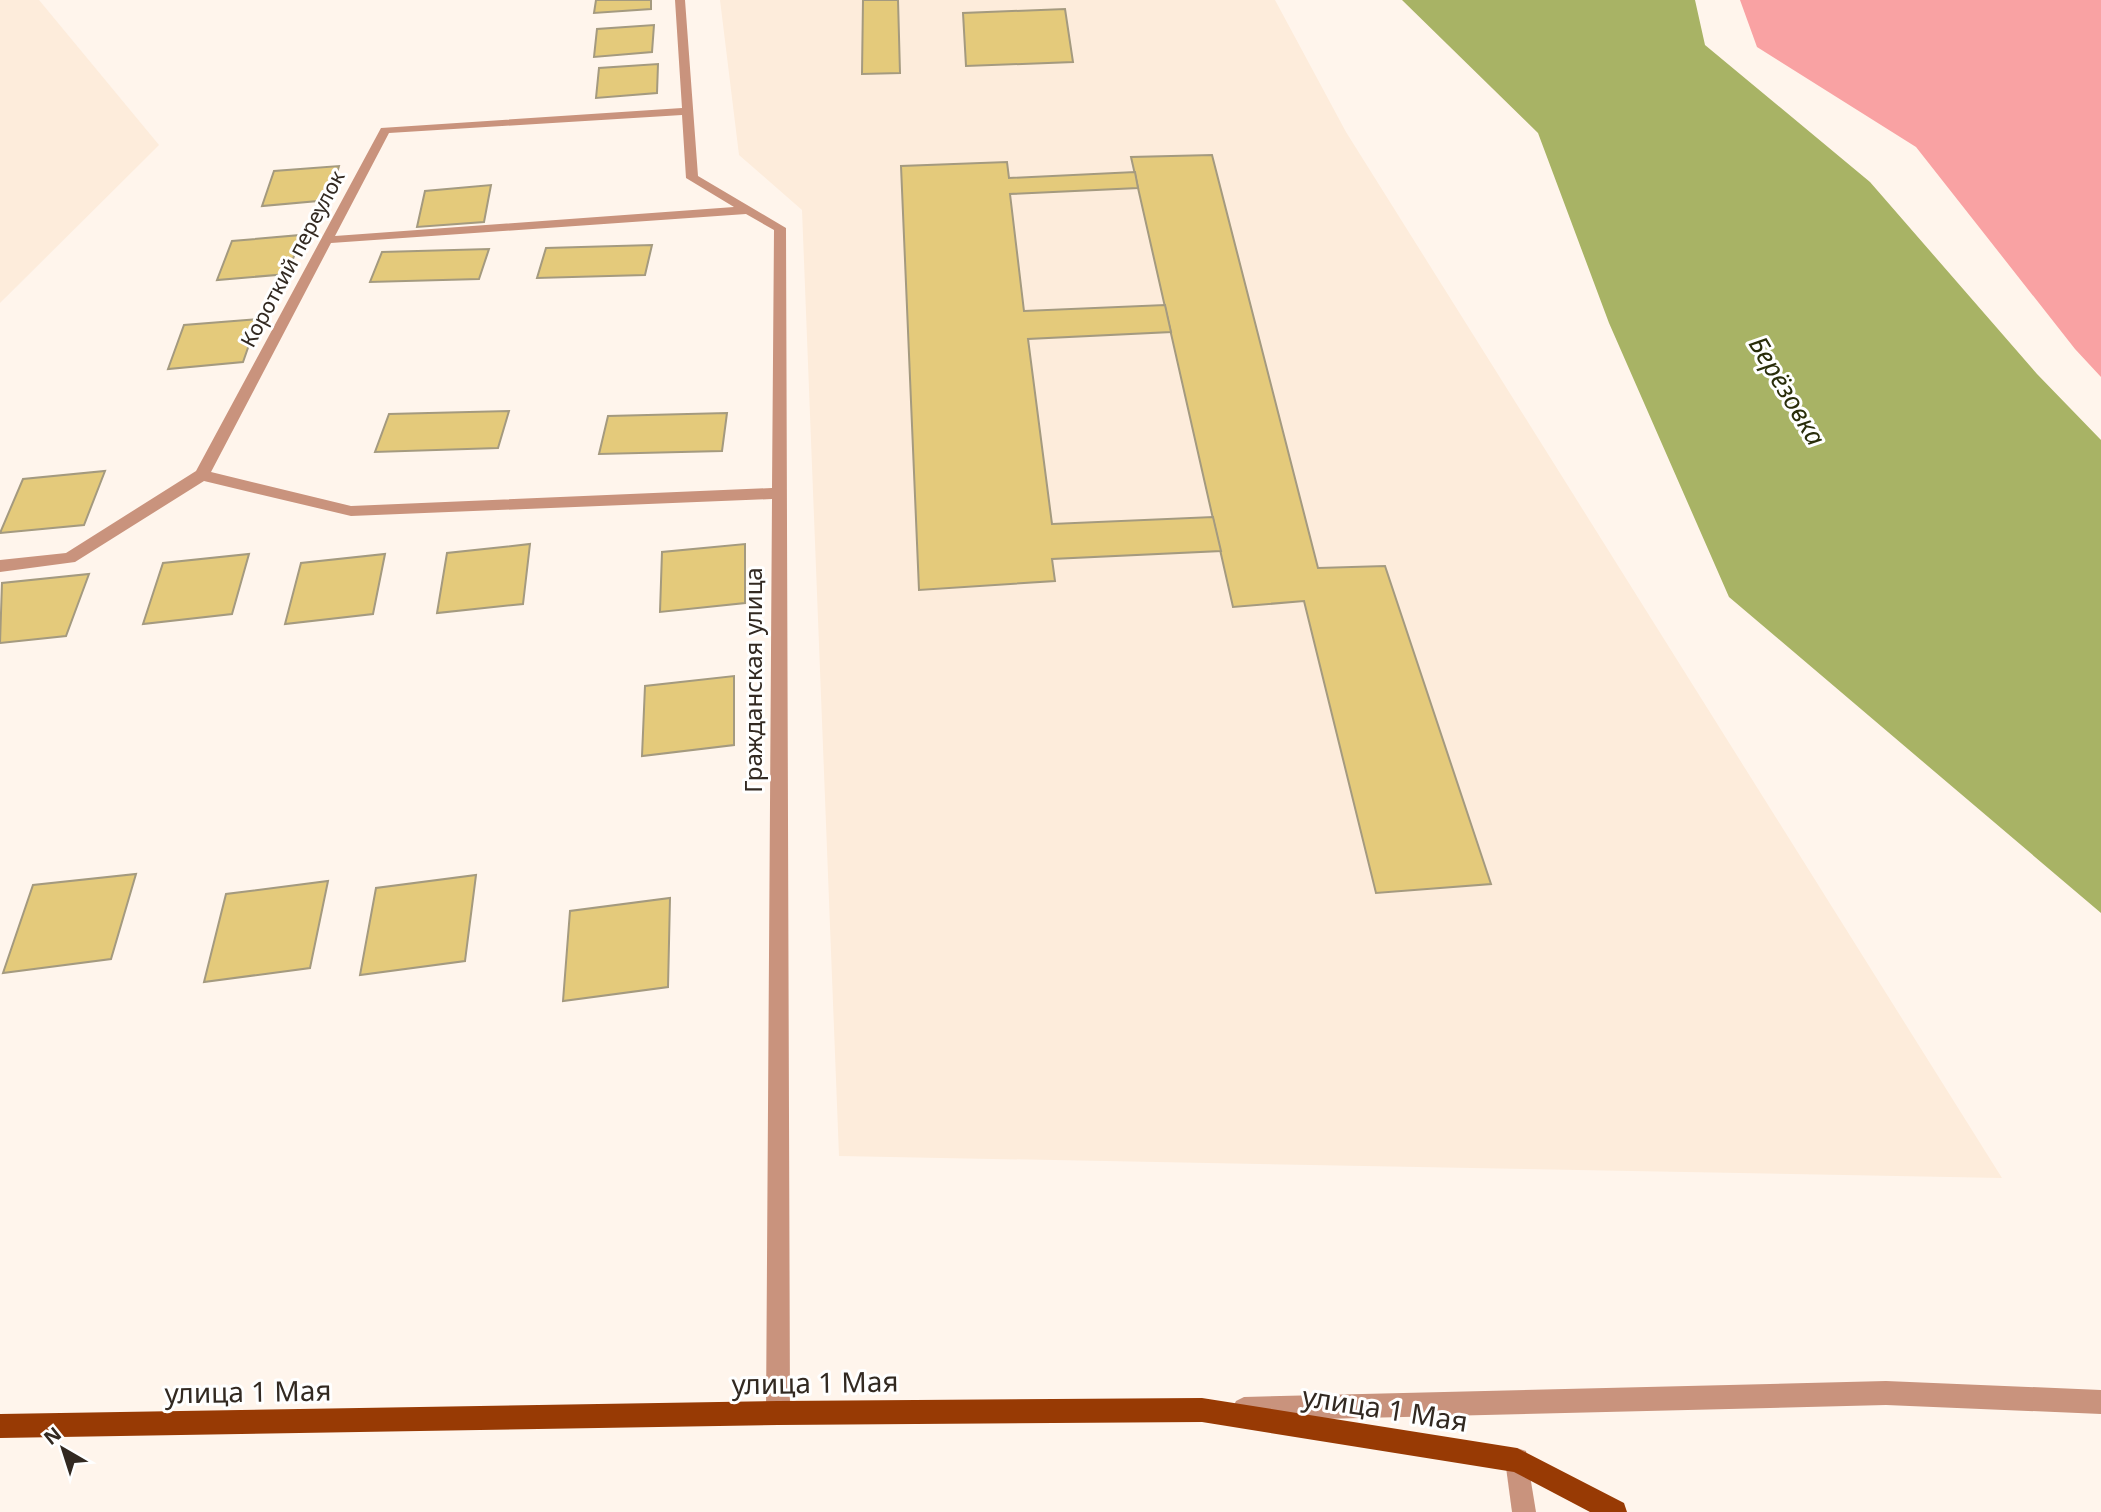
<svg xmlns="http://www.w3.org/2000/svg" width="2101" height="1512" font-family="'Noto Sans',sans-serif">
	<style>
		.built { fill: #fdecdb }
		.forest { fill: #f9a2a3 }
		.water { fill: #a8b365 }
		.building { fill: #e4ca7b; stroke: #a49a7f; stroke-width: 2 }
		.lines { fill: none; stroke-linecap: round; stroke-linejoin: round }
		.minor { fill: #c9937d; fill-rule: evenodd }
		.major { fill: #983a04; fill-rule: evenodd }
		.labels { text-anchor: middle; stroke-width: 6; stroke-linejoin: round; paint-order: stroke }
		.far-street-label { font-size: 21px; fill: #322921; stroke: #fff }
		.street-label { font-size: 24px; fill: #322921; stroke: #fff }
		.water-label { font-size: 26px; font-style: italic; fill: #292d0a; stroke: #fff }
		.near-street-label { font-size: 28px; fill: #322921; stroke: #fff }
	</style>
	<rect width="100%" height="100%" fill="#fff5ec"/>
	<g class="built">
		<path d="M 0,0 L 39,0 L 159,145 L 0,303 Z"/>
		<path d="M 720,0 L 1275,0 L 1346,132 L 2002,1178 L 839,1156 L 802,210 L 739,155 Z"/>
	</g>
	<path class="forest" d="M 1740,0 L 2101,0 L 2101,377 L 2075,349 L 1916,147 L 1757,47 Z"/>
	<path class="water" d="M 1402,0 L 1695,0 L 1705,45 L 1870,182 L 2037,374 L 2101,440 L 2101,913 L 1729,597 L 1609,323 L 1538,133 Z"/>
	<g class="building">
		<path d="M 596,0 L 651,0 L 651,9 L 594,13 Z"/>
		<path d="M 863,0 L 898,0 L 900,73 L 862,74 Z"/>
		<path d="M 1065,9 L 1073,62 L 966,66 L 963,13 Z"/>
		<path d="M 654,25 L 652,52 L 594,57 L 597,29 Z"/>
		<path d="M 658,64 L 657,93 L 596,98 L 599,68 Z"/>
		<path d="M 1212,155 L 1318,568 L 1385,566 L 1491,884 L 1376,893 L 1304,601 L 1233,607 L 1131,157 Z"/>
		<path d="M 1007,162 L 1009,178 L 1135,172 L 1138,188 L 1010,194 L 1024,311 L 1165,305 L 1171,332 L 1028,339 L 1052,524 L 1213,517 L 1221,551 L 1052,559 L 1055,581 L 919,590 L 901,166 Z"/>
		<path d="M 339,166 L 329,200 L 262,206 L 274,171 Z"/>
		<path d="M 491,185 L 484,222 L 417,227 L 425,191 Z"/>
		<path d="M 301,235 L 288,274 L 217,280 L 232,241 Z"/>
		<path d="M 652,245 L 645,275 L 537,278 L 546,248 Z"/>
		<path d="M 489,249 L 479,279 L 370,282 L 382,252 Z"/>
		<path d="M 258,319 L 243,362 L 168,369 L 184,325 Z"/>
		<path d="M 509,411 L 498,448 L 375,452 L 389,414 Z"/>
		<path d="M 727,413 L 722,451 L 599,454 L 608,416 Z"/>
		<path d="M 105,471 L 84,525 L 0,533 L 23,479 Z"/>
		<path d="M 530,544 L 523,604 L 437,613 L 447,553 Z"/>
		<path d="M 745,544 L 745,603 L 660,612 L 662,552 Z"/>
		<path d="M 249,554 L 232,614 L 143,624 L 163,563 Z"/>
		<path d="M 385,554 L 373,614 L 285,624 L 301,563 Z"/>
		<path d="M 89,574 L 66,636 L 0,643 L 2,583 Z"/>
		<path d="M 734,676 L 734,745 L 642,756 L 645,686 Z"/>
		<path d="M 136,874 L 111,959 L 3,973 L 33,885 Z"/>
		<path d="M 476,875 L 465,961 L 360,975 L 376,888 Z"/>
		<path d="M 328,881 L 310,968 L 204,982 L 226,894 Z"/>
		<path d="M 670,898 L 668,987 L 563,1001 L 570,911 Z"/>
	</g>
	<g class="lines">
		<g class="minor">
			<path d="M 675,0 L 685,0 L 698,176 L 786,228 L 790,1413 L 786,1421 L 778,1425 L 770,1421 L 766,1413 L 772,499 L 351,516 L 204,481 L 75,562 L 0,572 L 0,560 L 66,553 L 196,471 L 381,128 L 682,108 ZM 682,115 L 686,178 L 734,207 L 335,236 L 389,133 ZM 746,214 L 774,230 L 772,488 L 351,506 L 211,472 L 331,243 Z"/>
			<path d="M 1886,1381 L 2101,1390 L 2101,1414 L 1886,1405 L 1244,1421 L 1236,1417 L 1232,1409 L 1236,1401 L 1244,1397 Z"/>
			<path d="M 1517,1448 L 1526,1451 L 1536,1512 L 1512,1512 L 1505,1460 L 1508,1451 Z"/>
		</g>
		<path class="major" d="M 1202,1398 L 1517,1448 L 1624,1503 L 1627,1512 L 1590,1512 L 1514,1472 L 1202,1422 L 778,1425 L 0,1438 L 0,1414 L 778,1401 Z"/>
	</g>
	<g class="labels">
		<g class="far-street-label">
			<text transform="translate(293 259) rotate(-62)" y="7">Короткий переулок</text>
		</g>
		<g class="street-label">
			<text transform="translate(754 680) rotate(-90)" y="8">Гражданская улица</text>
		</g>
		<g class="water-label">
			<text transform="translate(1787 391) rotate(59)" y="9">Берёзовка</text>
		</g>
		<g class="near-street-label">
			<text transform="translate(815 1383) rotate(-1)" y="10">улица 1 Мая</text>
			<text transform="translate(248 1392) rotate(-1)" y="10">улица 1 Мая</text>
			<text transform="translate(1385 1409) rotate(9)" y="10">улица 1 Мая</text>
		</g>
	</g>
	<g transform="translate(63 1449) rotate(321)" stroke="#ffffff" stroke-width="5" paint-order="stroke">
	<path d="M0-5L12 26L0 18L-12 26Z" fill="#322921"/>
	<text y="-10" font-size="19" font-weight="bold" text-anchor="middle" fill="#322921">N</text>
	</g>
</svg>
